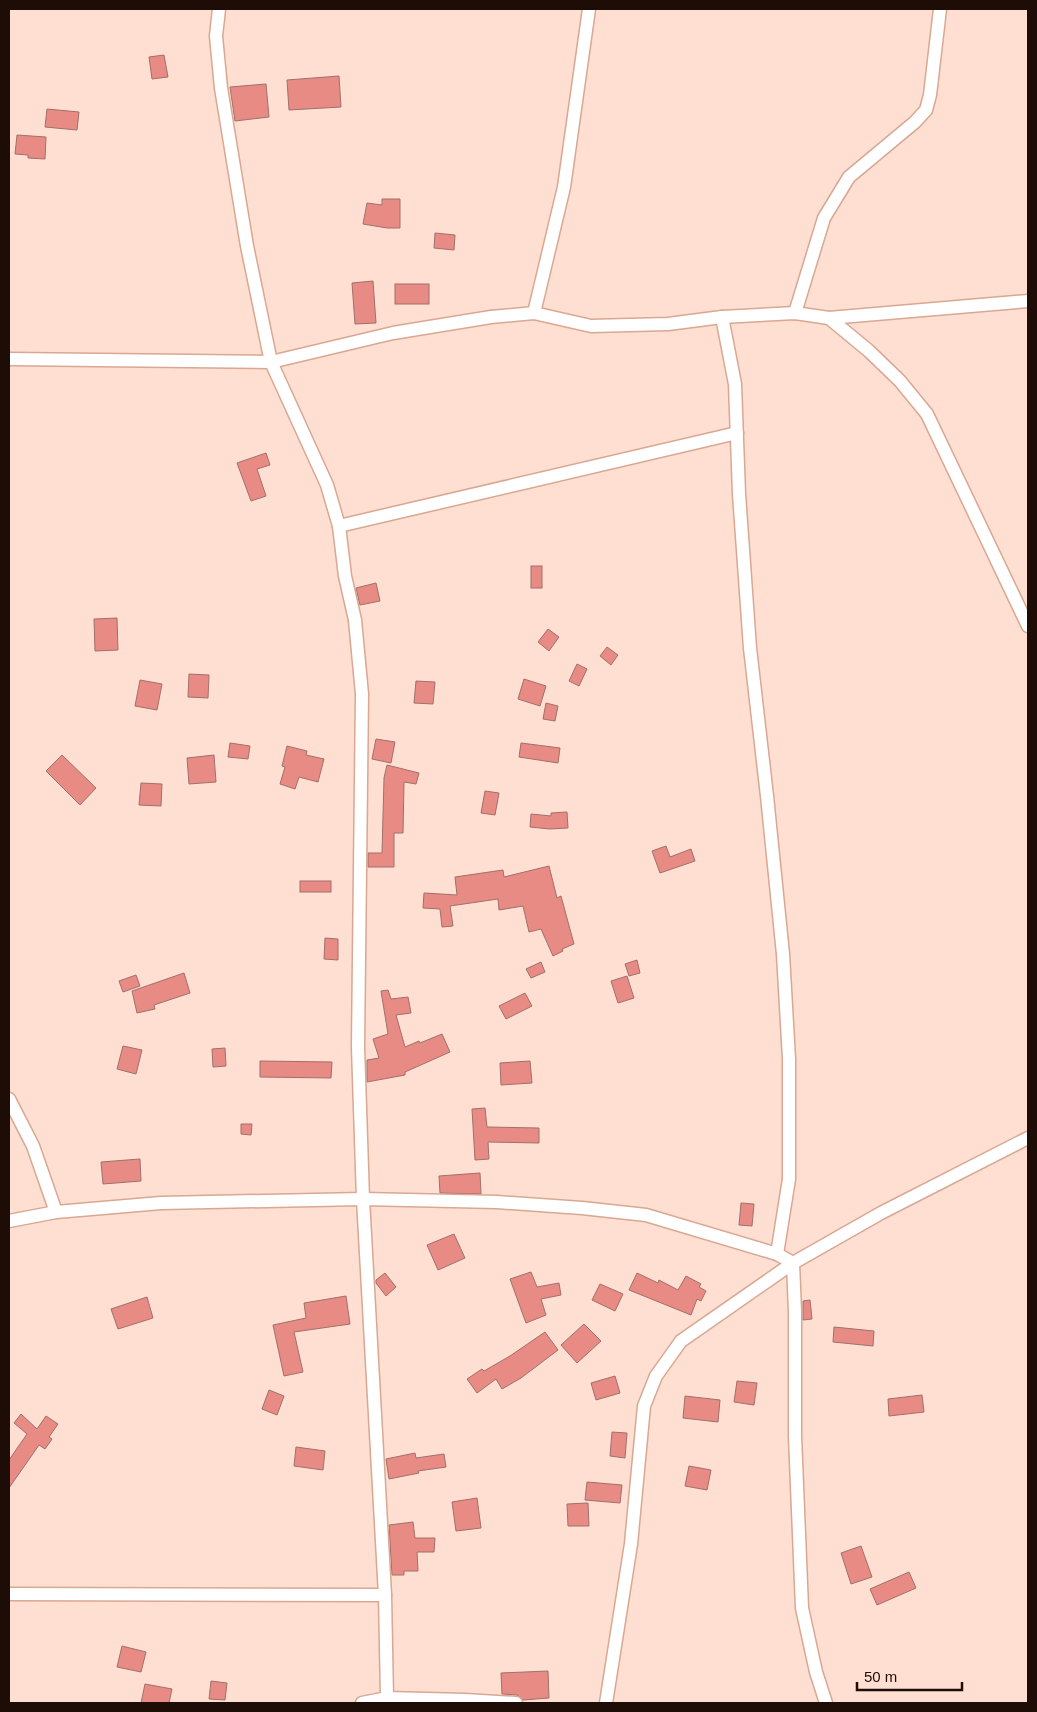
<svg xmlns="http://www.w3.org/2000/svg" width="1037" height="1712" font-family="Helvetica,sans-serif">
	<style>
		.building { fill: #e78b84; stroke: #a26f6a }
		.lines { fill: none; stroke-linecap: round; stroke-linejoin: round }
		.minor-casing { stroke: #d9a792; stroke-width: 15 }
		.minor { stroke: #fff; stroke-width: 12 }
	</style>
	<rect width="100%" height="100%" fill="#fedfd1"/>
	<g class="building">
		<path d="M 164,55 L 168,77 L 152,79 L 149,57 Z"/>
		<path d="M 339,76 L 341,107 L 289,110 L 287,80 Z"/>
		<path d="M 266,84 L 269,117 L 235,121 L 230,87 Z"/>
		<path d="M 47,109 L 79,112 L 77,130 L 45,127 Z"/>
		<path d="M 17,135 L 46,137 L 45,159 L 28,158 L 28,155 L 15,154 Z"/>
		<path d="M 382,199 L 400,199 L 400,228 L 387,228 L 363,224 L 367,203 L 382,205 Z"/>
		<path d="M 435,233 L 455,235 L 454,250 L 434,248 Z"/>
		<path d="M 373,281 L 376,323 L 355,324 L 352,283 Z"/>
		<rect x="395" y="284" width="34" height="20"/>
		<path d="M 266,453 L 270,465 L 257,469 L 266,496 L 251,501 L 237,463 Z"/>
		<rect x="531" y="566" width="11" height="22"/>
		<path d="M 376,583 L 380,601 L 360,605 L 356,588 Z"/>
		<path d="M 117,618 L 118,650 L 95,651 L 94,619 Z"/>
		<path d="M 548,629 L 559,637 L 549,651 L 538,642 Z"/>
		<path d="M 607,647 L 618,655 L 611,665 L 600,656 Z"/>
		<path d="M 577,664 L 587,669 L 579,686 L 569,681 Z"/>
		<path d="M 189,674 L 209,675 L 208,698 L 188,697 Z"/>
		<path d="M 524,679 L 546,686 L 540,706 L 518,699 Z"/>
		<path d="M 140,680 L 162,684 L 157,710 L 135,706 Z"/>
		<path d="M 416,681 L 435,682 L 433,704 L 414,703 Z"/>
		<path d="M 546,703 L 558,706 L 555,721 L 543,719 Z"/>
		<path d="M 376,739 L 395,742 L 391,763 L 372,759 Z"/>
		<path d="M 230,743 L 250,746 L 248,759 L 228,757 Z"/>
		<path d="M 521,743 L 560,748 L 558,763 L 519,757 Z"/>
		<path d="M 287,746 L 307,751 L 306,755 L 324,759 L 318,782 L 299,777 L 295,789 L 280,784 L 285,767 L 282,766 Z"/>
		<path d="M 62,755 L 96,788 L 80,805 L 46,771 Z"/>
		<path d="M 214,755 L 216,782 L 189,784 L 187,758 Z"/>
		<path d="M 387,765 L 419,773 L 416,784 L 404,782 L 403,833 L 394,833 L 394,867 L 368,867 L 368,853 L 382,853 L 384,778 Z"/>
		<path d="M 141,783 L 162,784 L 161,806 L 139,805 Z"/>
		<path d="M 485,791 L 499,793 L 495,815 L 481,813 Z"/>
		<path d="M 567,812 L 568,828 L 550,829 L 530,827 L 531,814 L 551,816 L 551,813 Z"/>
		<path d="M 666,846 L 670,857 L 691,849 L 695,861 L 660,873 L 652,851 Z"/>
		<path d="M 549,866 L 557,898 L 561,896 L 574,944 L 562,949 L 563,951 L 553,956 L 541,929 L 529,932 L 523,906 L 499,910 L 498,899 L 450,906 L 453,926 L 442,927 L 440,909 L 423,908 L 424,893 L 457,895 L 455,877 L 503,870 L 504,877 Z"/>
		<rect x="300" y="881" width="31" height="11"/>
		<path d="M 325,938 L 338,939 L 338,960 L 324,959 Z"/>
		<path d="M 637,960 L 640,973 L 629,976 L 625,964 Z"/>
		<path d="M 541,962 L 545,972 L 531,978 L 526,969 Z"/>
		<path d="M 184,973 L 190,993 L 154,1005 L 155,1009 L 137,1013 L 132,991 Z"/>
		<path d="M 136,975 L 140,986 L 123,992 L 119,981 Z"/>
		<path d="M 627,976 L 634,998 L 618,1003 L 611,981 Z"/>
		<path d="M 388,990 L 391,999 L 408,997 L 411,1013 L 396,1015 L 405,1047 L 419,1041 L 420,1043 L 442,1034 L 450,1052 L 405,1072 L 405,1075 L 367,1082 L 367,1060 L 379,1058 L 373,1039 L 388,1034 L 381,991 Z"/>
		<path d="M 525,993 L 532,1006 L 506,1019 L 499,1006 Z"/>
		<path d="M 123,1046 L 142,1050 L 136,1074 L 117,1069 Z"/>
		<path d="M 225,1048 L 226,1066 L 213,1067 L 212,1049 Z"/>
		<path d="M 260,1061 L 332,1062 L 331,1078 L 260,1077 Z"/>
		<path d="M 530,1061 L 532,1083 L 501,1085 L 500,1063 Z"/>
		<path d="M 485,1108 L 487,1127 L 539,1128 L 539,1143 L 488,1142 L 489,1159 L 475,1160 L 472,1109 Z"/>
		<path d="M 241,1124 L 252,1124 L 251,1135 L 241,1134 Z"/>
		<path d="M 140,1159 L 141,1181 L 103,1184 L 101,1162 Z"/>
		<path d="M 480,1173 L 481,1194 L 440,1193 L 439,1176 Z"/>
		<path d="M 741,1203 L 754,1204 L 752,1226 L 739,1225 Z"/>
		<path d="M 454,1234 L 465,1258 L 438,1270 L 427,1245 Z"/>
		<path d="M 531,1272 L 537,1287 L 559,1283 L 561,1295 L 541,1299 L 546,1315 L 526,1323 L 510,1279 Z"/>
		<path d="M 385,1273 L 396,1287 L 386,1296 L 376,1283 L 376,1280 Z"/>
		<path d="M 637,1273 L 658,1283 L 659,1280 L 678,1290 L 686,1276 L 701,1284 L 699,1287 L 706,1291 L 701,1301 L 697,1299 L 691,1315 L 629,1290 Z"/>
		<path d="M 600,1284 L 623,1294 L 615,1311 L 592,1300 Z"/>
		<path d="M 346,1296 L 350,1324 L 294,1332 L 303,1372 L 284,1376 L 273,1325 L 306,1318 L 304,1303 Z"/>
		<path d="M 147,1297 L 153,1318 L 118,1329 L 111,1309 Z"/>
		<path d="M 810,1300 L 812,1319 L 803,1320 L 803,1301 Z"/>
		<path d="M 584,1324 L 601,1341 L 577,1363 L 561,1345 Z"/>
		<path d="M 834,1327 L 874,1331 L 873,1346 L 833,1342 Z"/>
		<path d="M 545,1332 L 558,1350 L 521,1378 L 502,1389 L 496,1379 L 477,1393 L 467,1379 L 482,1369 L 484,1371 L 510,1356 Z"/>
		<path d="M 615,1376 L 620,1393 L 596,1400 L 591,1383 Z"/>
		<path d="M 737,1381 L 757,1383 L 754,1405 L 734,1402 Z"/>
		<path d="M 269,1390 L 284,1396 L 277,1415 L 262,1409 Z"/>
		<path d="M 922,1395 L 924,1412 L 889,1416 L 888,1399 Z"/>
		<path d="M 685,1396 L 720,1400 L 718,1422 L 683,1418 Z"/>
		<path d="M 21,1414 L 37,1429 L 46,1416 L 58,1424 L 49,1437 L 52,1439 L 45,1449 L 39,1445 L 9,1488 L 9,1460 L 27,1434 L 14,1423 Z"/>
		<path d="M 612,1432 L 627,1433 L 625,1458 L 610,1456 Z"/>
		<path d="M 296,1447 L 325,1451 L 323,1470 L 294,1466 Z"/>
		<path d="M 415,1453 L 416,1458 L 444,1454 L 446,1467 L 418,1471 L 419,1473 L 389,1479 L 386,1459 Z"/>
		<path d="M 689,1466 L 711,1470 L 707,1490 L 685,1486 Z"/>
		<path d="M 587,1482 L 622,1485 L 620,1503 L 585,1500 Z"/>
		<path d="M 477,1498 L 481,1528 L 456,1531 L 452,1502 Z"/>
		<path d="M 588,1503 L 589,1526 L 568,1526 L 567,1504 Z"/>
		<path d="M 413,1522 L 415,1538 L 435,1538 L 434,1552 L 417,1552 L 418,1571 L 404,1571 L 404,1575 L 392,1575 L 389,1525 Z"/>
		<path d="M 861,1546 L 872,1577 L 851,1584 L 841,1553 Z"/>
		<path d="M 909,1572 L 916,1588 L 877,1605 L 870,1589 Z"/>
		<path d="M 122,1646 L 146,1652 L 141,1672 L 117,1667 Z"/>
		<path d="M 548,1671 L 549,1698 L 523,1700 L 517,1695 L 502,1694 L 501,1673 Z"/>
		<path d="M 211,1681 L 227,1683 L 225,1700 L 209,1699 Z"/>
		<path d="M 145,1684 L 172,1689 L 169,1703 L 141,1703 Z"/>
	</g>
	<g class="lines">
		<g class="minor-casing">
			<g id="minor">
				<path d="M 219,9 L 216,36 L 221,88 L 247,246 L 271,362 L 327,485 L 339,526 L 345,576 L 355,620 L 362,694 L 358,1047 L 363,1199 L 385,1595 L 387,1698 L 389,1703"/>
				<path d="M 534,313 L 564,187 L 589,9"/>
				<path d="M 795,313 L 824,218 L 849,177 L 915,122 L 926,110 L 930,95 L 940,9"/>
				<path d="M 722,317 L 735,384 L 739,494 L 750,648 L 767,796 L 783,954 L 789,1059 L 789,1179 L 777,1254"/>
				<path d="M 829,318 L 869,351 L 900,381 L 927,414 L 1028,626"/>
				<path d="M 9,359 L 271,362 L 393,333 L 491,317 L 534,313 L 591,326 L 668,324 L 722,317 L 795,313 L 829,318 L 1028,301"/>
				<path d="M 339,526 L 737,433"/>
				<path d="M 9,1099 L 33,1146 L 56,1212"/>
				<path d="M 9,1221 L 56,1212 L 161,1203 L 363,1199 L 497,1202 L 582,1208 L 646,1215 L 777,1254 L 793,1263 L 795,1312 L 795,1436 L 802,1608 L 816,1672 L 826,1703"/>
				<path d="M 9,1594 L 385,1595"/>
				<path d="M 362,1703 L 387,1698 L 465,1700 L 516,1703"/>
				<path d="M 606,1703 L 631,1544 L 644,1406 L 656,1376 L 681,1341 L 793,1263 L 881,1213 L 1028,1138"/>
			</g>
		</g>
		<use href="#minor" class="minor"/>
	</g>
	<rect width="1037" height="1712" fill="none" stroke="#1e0d06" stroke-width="20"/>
	<path d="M857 1682v8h105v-8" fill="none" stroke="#1e0d06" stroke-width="2.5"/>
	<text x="864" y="1682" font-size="15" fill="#1e0d06" stroke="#fedfd1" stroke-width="4" paint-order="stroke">50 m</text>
</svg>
